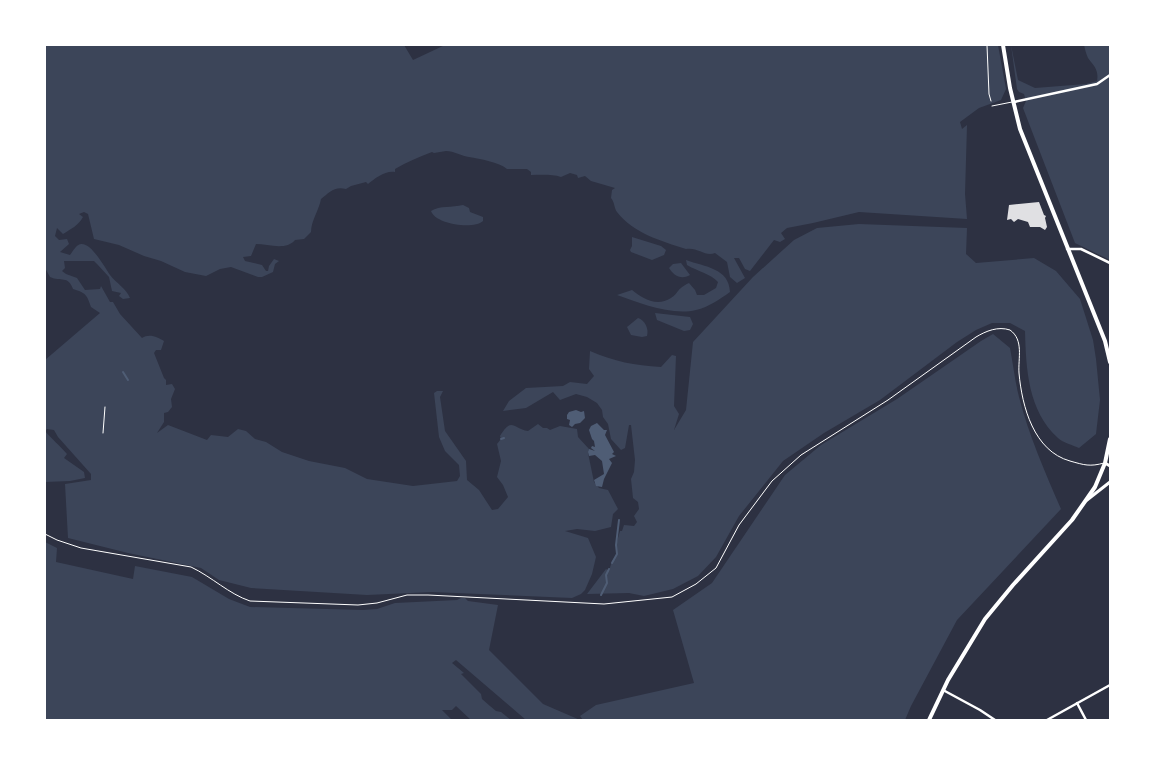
<svg xmlns="http://www.w3.org/2000/svg" width="1155" height="765" font-family="Ubuntu,sans-serif">
	<style>
		.green { fill: #3c4559 }
		.water { fill: #4f5d75 }
		.lines { fill: none; stroke-linecap: round; stroke-linejoin: round }
		.stream { stroke: #4f5d75; stroke-width: 2 }
		.building { fill: #e0e0e3 }
		.path { stroke: #fff; stroke-width: 1 }
		.service { stroke: #fff; stroke-width: 1 }
		.minor { stroke: #fff; stroke-width: 2.5 }
		.tertiary { stroke: #fff; stroke-width: 3 }
		.secondary { stroke: #fff; stroke-width: 4 }
	</style>
	<rect width="100%" height="100%" fill="#2d3142"/>
	<g class="green">
		<path d="M 45,45 L 404,45 L 413,60 L 445,45 L 998,45 L 1006,89 L 1001,100 L 979,108 L 960,122 L 962,129 L 967,125 L 965,194 L 967,219 L 859,212 L 813,223 L 787,228 L 781,233 L 785,239 L 780,242 L 774,240 L 750,271 L 745,269 L 739,258 L 734,258 L 745,278 L 737,283 L 730,277 L 727,262 L 715,253 C 705,257 698,247 686,249 C 661,241 633,233 617,212 C 614,208 615,203 611,198 L 612,190 L 615,188 L 591,181 L 585,176 L 578,178 L 577,175 L 570,173 L 561,177 C 552,174 541,175 531,175 L 531,172 L 527,169 L 507,169 C 499,162 480,159 469,157 C 462,156 454,151 446,151 C 442,152 438,152 434,153 L 432,152 C 419,157 407,162 395,169 L 395,172 C 386,170 375,178 368,184 L 366,182 L 351,186 L 346,189 C 334,186 329,193 321,199 C 319,210 311,221 311,232 L 304,239 L 295,240 C 286,251 268,244 256,244 L 251,256 L 243,257 L 245,261 L 262,265 L 266,271 L 268,271 L 269,266 L 274,259 L 279,261 L 275,264 L 273,272 L 262,277 L 258,277 L 231,267 L 220,269 L 206,276 L 185,272 L 161,261 L 144,256 L 119,245 L 94,239 L 88,214 L 84,212 L 79,214 L 83,217 C 79,225 71,229 63,234 L 57,228 L 55,236 L 59,240 L 67,239 L 69,244 L 60,252 L 70,255 C 73,251 76,245 81,244 C 92,243 105,268 110,275 C 117,284 126,288 130,298 L 123,299 L 119,296 L 121,293 L 112,291 L 109,277 L 97,264 L 94,261 L 64,261 L 65,268 L 62,271 L 66,274 L 77,278 L 85,290 L 100,289 L 101,286 L 110,302 L 113,302 L 120,314 L 142,338 C 149,333 158,337 164,341 L 161,350 L 156,350 L 154,353 L 164,378 L 166,380 L 166,385 L 172,384 L 175,389 L 171,399 L 172,407 L 168,412 L 164,413 L 164,422 L 157,433 L 168,425 L 207,440 L 211,435 L 228,437 L 238,429 L 246,431 L 255,439 L 266,442 L 282,452 L 309,461 L 345,468 L 367,479 L 413,486 L 457,481 L 460,476 L 459,465 L 445,451 L 439,437 L 434,393 L 437,391 L 443,391 L 440,397 L 445,431 L 466,461 L 467,480 L 479,490 L 492,510 L 498,509 L 508,497 L 503,485 L 497,477 L 501,461 L 497,444 L 501,439 L 500,436 C 512,416 513,429 528,431 L 538,424 L 543,428 L 547,428 L 550,430 L 560,426 L 577,429 L 578,437 L 589,449 L 588,453 L 594,482 L 599,488 L 608,490 L 618,509 L 613,514 L 611,527 L 595,531 L 577,529 L 565,531 L 588,538 L 596,557 L 592,574 L 585,590 L 581,594 L 572,598 L 432,592 L 367,595 L 251,588 L 219,580 L 201,568 L 128,553 L 68,538 L 65,484 L 91,480 L 91,474 L 58,437 L 54,430 L 47,429 L 45,431 C 51,438 60,446 67,454 L 64,458 L 84,472 L 85,478 L 70,481 L 45,482 L 45,360 L 100,313 L 91,307 C 87,295 86,293 73,289 C 68,275 61,282 50,277 L 45,268 Z"/>
		<path d="M 1011,45 L 1018,80 L 1035,88 L 1086,84 L 1097,81 C 1099,70 1094,66 1088,58 C 1086,54 1085,49 1084,45 L 1110,45 L 1110,260 L 1075,243 L 1023,108 L 1026,101 L 1024,94 L 1019,92 L 1017,89 Z"/>
		<path d="M 463,205 L 469,208 L 470,212 L 483,217 L 483,221 C 473,230 435,224 431,211 C 440,205 452,208 463,205 Z"/>
		<path d="M 859,224 L 967,228 L 966,254 L 976,263 L 1034,258 L 1056,271 L 1080,299 L 1093,340 L 1096,359 L 1100,400 L 1096,434 L 1079,448 C 1073,445 1063,443 1058,438 C 1028,411 1026,369 1025,331 L 1010,323 L 992,323 L 976,330 L 957,342 L 880,400 L 824,433 L 783,461 L 739,516 L 716,557 L 698,576 L 673,589 L 644,596 L 629,593 L 587,594 L 606,569 L 609,571 L 612,561 L 617,554 L 616,545 L 620,531 L 622,531 L 624,525 L 634,526 L 637,522 L 634,516 L 639,509 L 638,502 L 633,498 L 631,479 L 634,472 L 635,460 L 631,425 L 629,425 L 625,448 L 621,450 L 611,439 L 608,424 L 603,417 L 602,410 L 597,403 L 587,397 L 576,394 L 560,400 L 553,392 L 526,408 L 503,411 L 509,401 L 526,388 L 563,386 L 570,382 L 587,384 L 594,376 L 589,369 L 590,351 C 615,362 634,365 661,367 L 672,355 L 676,356 L 674,406 L 679,414 L 674,430 L 686,410 L 693,342 L 753,277 L 794,240 L 817,228 Z"/>
		<path d="M 632,237 L 661,246 L 666,250 L 664,255 L 652,260 L 631,252 L 630,250 L 632,246 Z"/>
		<path d="M 686,260 C 705,267 729,268 730,292 C 720,299 709,307 696,310 C 672,316 639,303 617,295 L 632,290 C 643,299 657,307 671,298 C 679,293 676,289 689,283 L 695,290 L 697,295 L 704,295 L 716,288 L 718,282 C 711,274 697,271 687,265 Z"/>
		<path d="M 681,263 L 690,275 C 681,280 674,276 669,268 L 673,264 Z"/>
		<path d="M 655,313 L 690,317 L 693,324 L 690,330 L 684,331 L 657,320 Z"/>
		<path d="M 638,318 C 645,320 649,329 647,336 L 642,337 L 631,335 L 627,327 Z"/>
		<path d="M 993,334 L 1010,348 C 1013,364 1015,381 1019,397 C 1029,436 1045,472 1061,509 L 957,620 L 911,706 L 905,720 L 583,720 L 580,716 L 596,705 L 694,683 L 673,610 L 712,583 L 785,475 L 821,445 L 897,399 L 981,341 Z"/>
		<path d="M 45,542 L 57,548 L 56,562 L 133,579 L 135,566 L 192,577 L 229,599 L 250,607 L 363,610 L 377,609 L 395,603 L 457,600 L 461,598 L 465,598 L 468,601 L 498,605 L 489,650 L 543,704 L 580,720 L 526,720 L 456,660 L 452,663 L 464,673 L 461,674 L 481,694 L 482,699 L 490,706 L 496,711 L 501,712 L 511,720 L 471,720 L 456,706 L 452,710 L 442,710 L 452,720 L 45,720 Z"/>
	</g>
	<g class="water">
		<path d="M 576,410 L 581,412 L 584,411 L 585,418 L 580,423 L 575,424 L 572,427 L 569,425 L 570,420 L 567,419 L 567,415 L 569,412 Z"/>
		<path d="M 597,423 L 604,430 L 607,430 L 605,435 L 614,452 L 612,454 L 616,456 L 609,459 L 612,463 L 604,479 L 602,487 L 596,486 L 594,480 L 604,474 L 602,461 L 595,455 L 589,456 L 588,452 L 589,449 L 595,451 L 591,448 L 592,446 L 595,447 L 594,441 L 592,439 L 589,430 L 591,426 Z"/>
	</g>
	<g class="lines">
		<g class="stream">
			<path d="M 123,372 L 128,380"/>
			<path d="M 501,439 L 504,438"/>
			<path d="M 612,563 L 617,554 L 616,545 L 619,520"/>
			<path d="M 601,595 L 607,583 L 606,575 L 609,569"/>
		</g>
	</g>
	<path class="building" d="M 1039,202 L 1044,215 L 1046,216 L 1045,218 L 1047,227 L 1045,230 L 1040,227 L 1030,227 L 1028,222 L 1018,219 L 1014,222 L 1011,219 L 1007,220 L 1009,205 Z"/>
	<g class="lines">
		<g class="path">
			<path d="M 987,45 L 989,94 L 991,101"/>
			<path d="M 103,433 L 105,407"/>
		</g>
		<g class="service">
			<path d="M 992,106 L 1012,102"/>
			<path d="M 45,534 L 57,540 L 81,548 L 191,567 C 212,577 229,594 250,601 L 358,605 L 377,603 L 407,595 L 428,595 L 604,604 L 672,597 L 696,584 L 716,568 L 739,525 L 772,481 L 801,455 L 888,400 L 976,337 C 986,331 998,326 1010,330 C 1024,340 1018,358 1019,373 C 1022,407 1034,451 1070,461 C 1084,465 1090,467 1104,463"/>
		</g>
		<g class="minor">
			<path d="M 1014,102 L 1097,84 L 1110,75"/>
			<path d="M 1067,249 L 1081,249 L 1110,263"/>
			<path d="M 943,690 L 980,710 L 995,720"/>
			<path d="M 1077,703 L 1086,720"/>
			<path d="M 1047,720 L 1110,685"/>
		</g>
		<g class="tertiary">
			<path d="M 1105,463 L 1110,466"/>
			<path d="M 1087,500 L 1110,482"/>
		</g>
		<g class="secondary">
			<path d="M 1003,45 L 1010,88 L 1020,129 L 1105,341 L 1110,362"/>
			<path d="M 929,720 L 948,680 L 985,619 L 1013,585 L 1072,520 L 1086,500 L 1095,487 L 1105,463 L 1110,439"/>
		</g>
	</g>
	<rect width="1155" height="765" fill="none" stroke="#ffffff" stroke-width="92"/>
</svg>
